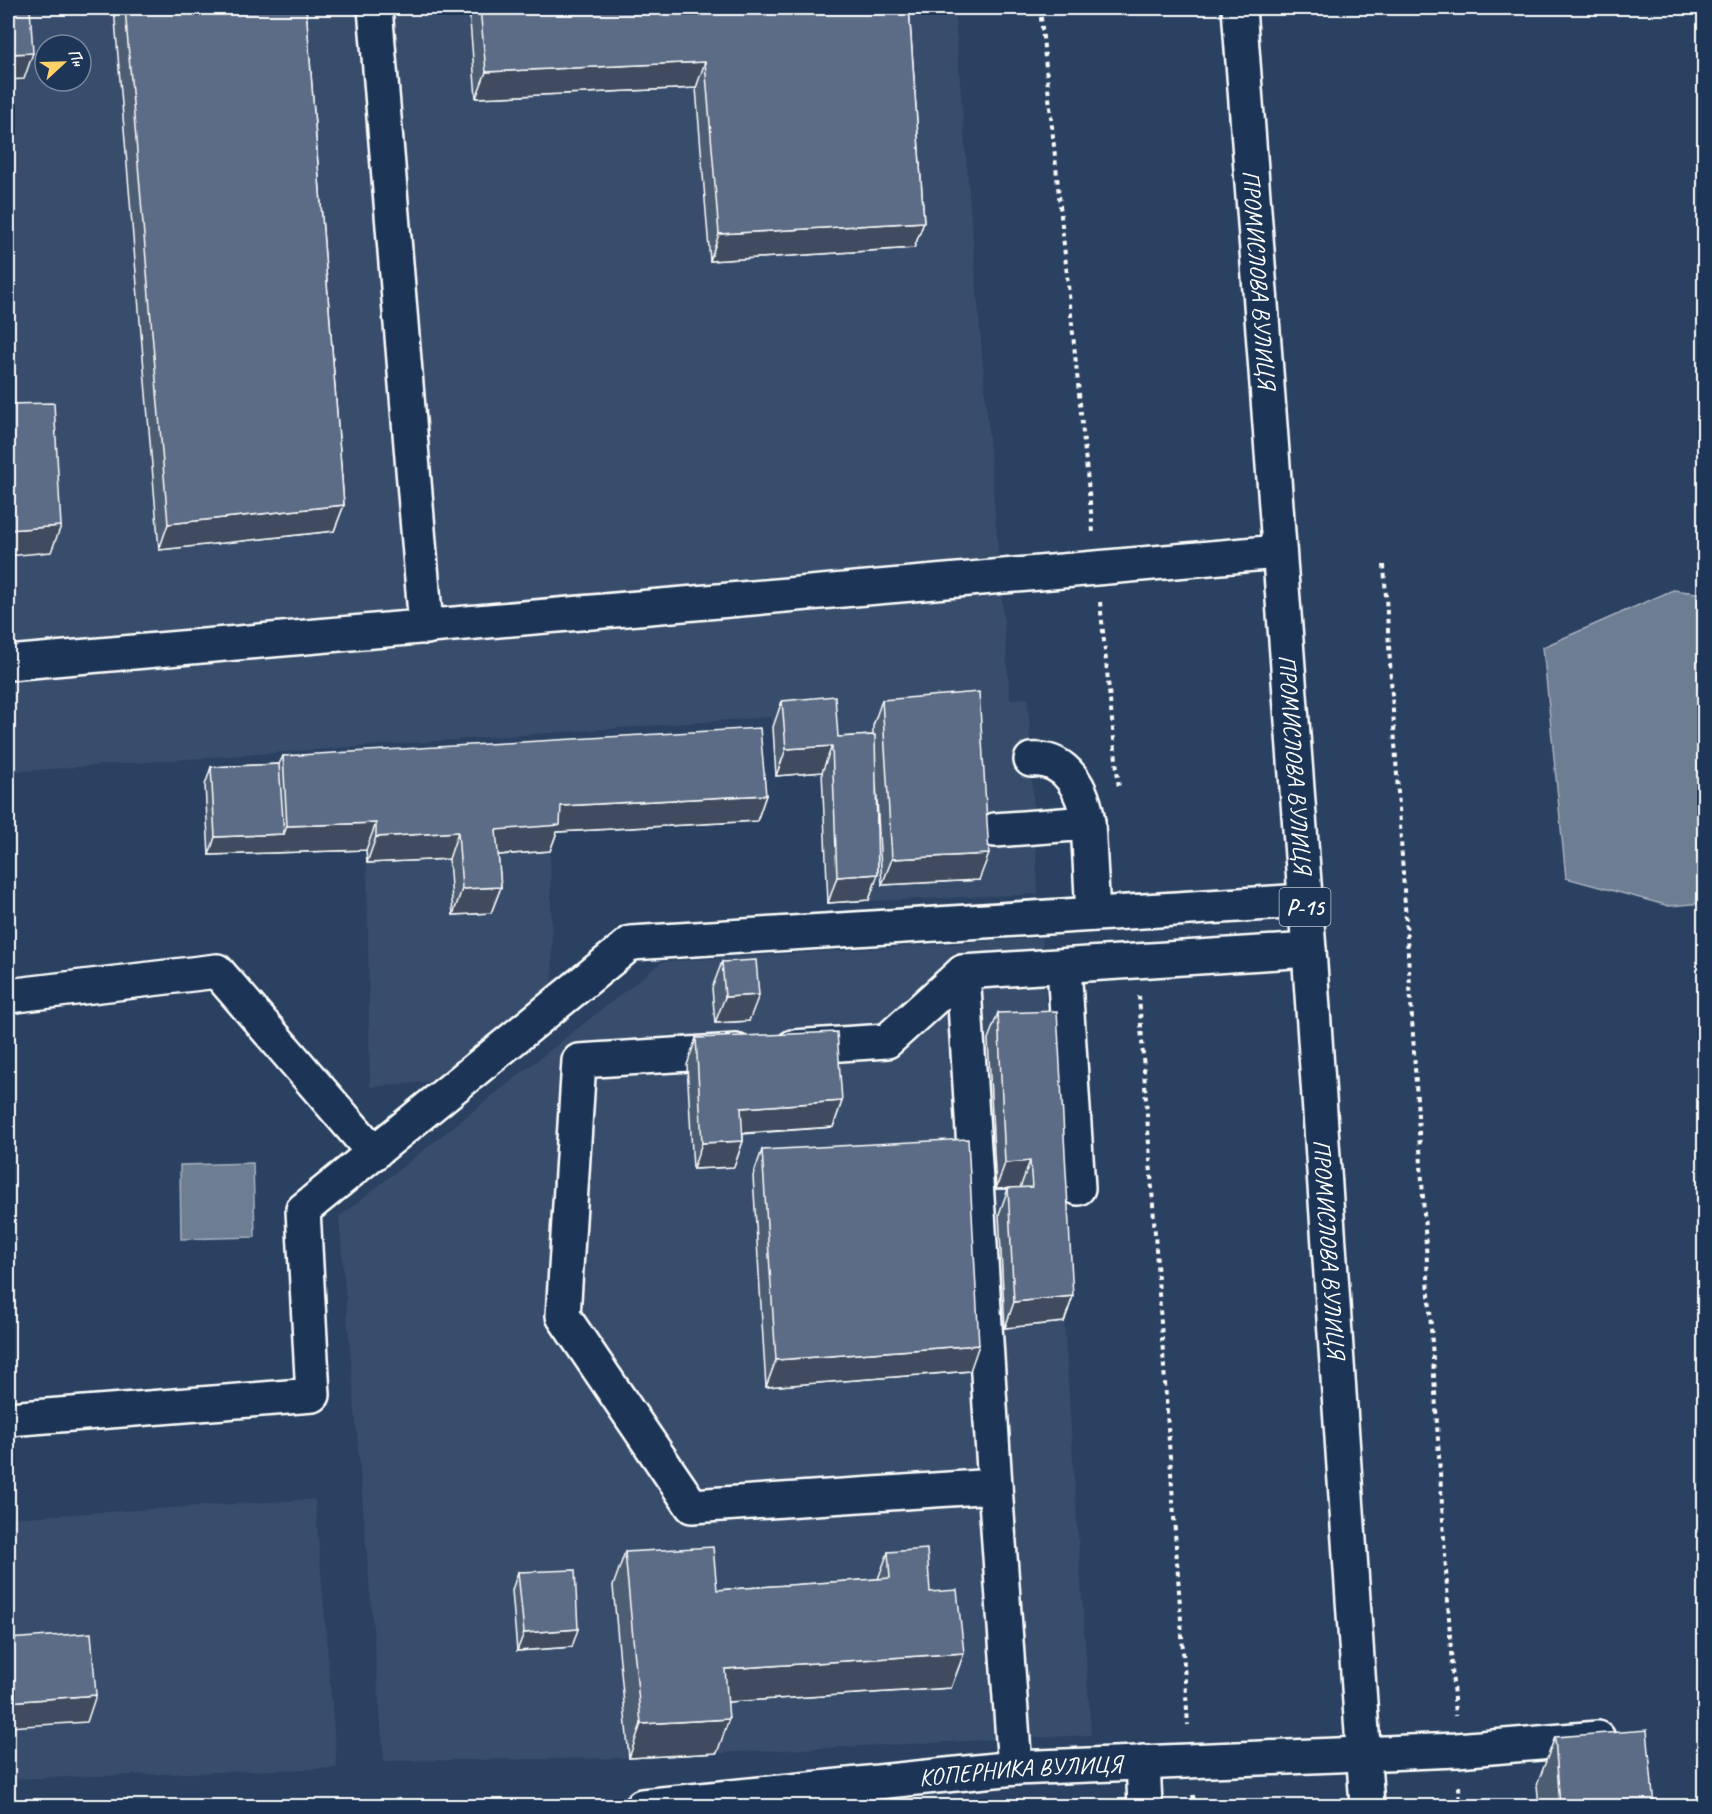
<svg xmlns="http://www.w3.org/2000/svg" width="1712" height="1814" font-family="Caveat,sans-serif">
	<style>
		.built { fill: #394e6c; fill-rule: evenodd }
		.water { fill: #6d7d92; stroke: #a7b1be; stroke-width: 1.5 }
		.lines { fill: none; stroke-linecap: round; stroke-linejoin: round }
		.minor-casing { stroke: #fff; stroke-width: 38 }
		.major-casing { stroke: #fff; stroke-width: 38 }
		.path { stroke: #fff; stroke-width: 4; stroke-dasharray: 4.5 4.5; stroke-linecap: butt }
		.minor { stroke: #1d3557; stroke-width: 33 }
		.major { stroke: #1d3557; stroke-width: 33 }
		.wall { fill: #4e5d73; stroke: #fff; stroke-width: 1.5 }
		.shaded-wall { fill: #404c5e; stroke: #fff; stroke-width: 1.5 }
		.building { fill: #5b6c86; stroke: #fff; stroke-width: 1.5 }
		.labels { text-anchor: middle; stroke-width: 4.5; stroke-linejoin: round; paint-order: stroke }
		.shield { fill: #1d3557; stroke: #bbc2cd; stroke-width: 1.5 }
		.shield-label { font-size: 22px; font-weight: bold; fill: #fff }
		.street-label { font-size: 24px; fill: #fff; stroke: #1d3557 }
	</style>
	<rect width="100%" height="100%" fill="#2a4161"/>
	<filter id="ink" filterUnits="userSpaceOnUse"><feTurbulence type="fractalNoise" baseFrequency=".0167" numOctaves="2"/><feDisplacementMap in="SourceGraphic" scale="12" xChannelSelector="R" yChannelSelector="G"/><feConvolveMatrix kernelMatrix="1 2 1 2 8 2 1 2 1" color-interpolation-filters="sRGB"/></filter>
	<g filter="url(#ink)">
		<g class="built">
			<path d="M 8,8 L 954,8 L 1010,699 L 1028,698 L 1038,894 L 828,903 L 822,772 L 776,776 L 771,717 L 8,772 ZM 45,45 L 81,45 L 81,81 L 45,81 Z"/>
			<path d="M 550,851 L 553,995 L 445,1080 L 370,1087 L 367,863 Z"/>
			<path d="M 1042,938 L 1055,1185 L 1091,1735 L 717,1753 L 701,1582 L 629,1758 L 384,1761 L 339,1217 L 662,962 Z"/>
			<path d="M 315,1499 L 337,1768 L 8,1779 L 8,1518 Z"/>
		</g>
		<g class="water">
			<path d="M 1673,590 L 1704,594 L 1704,903 L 1669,906 L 1566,878 L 1543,647 Z"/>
			<path d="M 253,1163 L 255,1237 L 181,1239 L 180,1165 Z"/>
		</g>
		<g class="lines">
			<g class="minor-casing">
				<g id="minor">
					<path d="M 375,8 L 426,627"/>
					<path d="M 8,663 L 1279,552"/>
					<path d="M 1031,760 C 1067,756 1084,791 1088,823"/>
					<path d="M 995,830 L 1088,823 L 1093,914"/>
					<path d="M 1064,966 L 1078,1188"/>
					<path d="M 8,996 L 217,971 L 374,1153"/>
					<path d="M 793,1047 L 887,1041 L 963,972"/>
					<path d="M 736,1051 L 579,1061 L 563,1316 L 692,1506 L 995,1486 L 1015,1768"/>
					<path d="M 8,1419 L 313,1395 L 303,1210 L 631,943 L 1304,901"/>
					<path d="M 995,1486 L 963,972 L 1309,950"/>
					<path d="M 1143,1762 L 1145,1806"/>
					<path id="s1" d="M 642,1806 L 1015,1768 L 1457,1750 L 1598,1738"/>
				</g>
			</g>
			<g class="major-casing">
				<g id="major">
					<path id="s2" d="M 1239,8 L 1309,950 L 1367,1806"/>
				</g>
			</g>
			<g class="path">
				<path d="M 1040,8 L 1093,532"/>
				<path d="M 1384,565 L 1455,1716"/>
				<path d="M 1100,602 L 1119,789"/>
				<path d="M 1139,996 L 1188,1725"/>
				<path d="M 1459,1786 L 1460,1806"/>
				<path d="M 1193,1795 L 1194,1806"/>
			</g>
			<use href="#minor" class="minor"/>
			<use href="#major" class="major"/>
		</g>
		<g class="wall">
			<path d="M 114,8 L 306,8 L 344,505 L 334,531 L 159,550 Z"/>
			<path d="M 469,8 L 909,8 L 924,222 L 914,248 L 710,261 L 696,88 L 476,98 Z"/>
			<path d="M 882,700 L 979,880 L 882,885 L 876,782 L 878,874 L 869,900 L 828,903 L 822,772 L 776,776 L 773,727 L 782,701 L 838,737 L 873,735 L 873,726 Z"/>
			<path d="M 283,756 L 766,795 L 757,821 L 557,832 L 550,851 L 498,855 L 501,887 L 491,913 L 453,915 L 449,859 L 367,863 L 366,850 L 209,855 L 205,785 L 211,767 L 279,764 Z"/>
			<path d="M 722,962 L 749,1021 L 715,1023 L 712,988 Z"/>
			<path d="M 998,1013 L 1073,1296 L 1064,1322 L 1005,1328 L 999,1214 L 1008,1189 L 996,1189 L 988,1039 Z"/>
			<path d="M 696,1038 L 842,1101 L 833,1127 L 743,1134 L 743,1141 L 734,1167 L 693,1169 L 687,1065 Z"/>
			<path d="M 762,1150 L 970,1371 L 766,1387 L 753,1176 Z"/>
			<path d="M 625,1552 L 717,1590 L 878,1579 L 888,1552 L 930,1592 L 964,1653 L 951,1688 L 728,1702 L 717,1753 L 629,1758 L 613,1586 Z"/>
			<path d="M 518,1572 L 572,1647 L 517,1651 L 512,1590 Z"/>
			<path d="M 1555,1737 L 1654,1806 L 1539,1806 L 1537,1785 Z"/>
		</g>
		<g class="shaded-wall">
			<path d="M 33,53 L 24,79 L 8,80 L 8,54 Z"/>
			<path d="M 705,62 L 696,88 L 476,98 L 486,72 Z"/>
			<path d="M 924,222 L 914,248 L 710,261 L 719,234 Z"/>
			<path d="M 344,505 L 334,531 L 159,550 L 168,524 Z"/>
			<path d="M 61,526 L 51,552 L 8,556 L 8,530 Z"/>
			<path d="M 832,746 L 822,772 L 776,776 L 786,749 Z"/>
			<path d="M 766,795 L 757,821 L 557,832 L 550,851 L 486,856 L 496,830 L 561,806 Z"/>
			<path d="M 376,823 L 366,850 L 209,855 L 215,837 L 284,834 L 287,826 Z"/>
			<path d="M 458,832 L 449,859 L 367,863 L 376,837 Z"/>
			<path d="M 989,854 L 979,880 L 882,885 L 892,859 Z"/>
			<path d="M 878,874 L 869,900 L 828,903 L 837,877 Z"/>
			<path d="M 501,887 L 491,913 L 453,915 L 462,889 Z"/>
			<path d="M 759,995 L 749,1021 L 715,1023 L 725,997 Z"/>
			<path d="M 842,1101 L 833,1127 L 731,1134 L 741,1108 Z"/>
			<path d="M 743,1141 L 734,1167 L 693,1169 L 702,1143 Z"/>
			<path d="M 1030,1161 L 1020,1188 L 996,1189 L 1005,1163 Z"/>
			<path d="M 1073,1296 L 1064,1322 L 1005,1328 L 1014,1302 Z"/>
			<path d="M 979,1345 L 970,1371 L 766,1387 L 776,1360 Z"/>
			<path d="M 578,1629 L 572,1647 L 517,1651 L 524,1633 Z"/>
			<path d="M 964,1653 L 951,1688 L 712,1703 L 725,1669 Z"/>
			<path d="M 96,1695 L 87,1722 L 8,1727 L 8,1702 Z"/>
			<path d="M 729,1719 L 717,1753 L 629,1758 L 641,1724 Z"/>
		</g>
		<g class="building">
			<path d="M 8,8 L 30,8 L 33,53 L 8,54 Z"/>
			<path d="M 125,8 L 306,8 L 344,505 L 168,524 Z"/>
			<path d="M 480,8 L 909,8 L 924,222 L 719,234 L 705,62 L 486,72 Z"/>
			<path d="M 54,403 L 61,526 L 8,530 L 8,404 Z"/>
			<path d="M 979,692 L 989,854 L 892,859 L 882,700 Z"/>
			<path d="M 835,696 L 838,737 L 875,735 L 878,874 L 837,877 L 832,746 L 786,749 L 782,701 Z"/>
			<path d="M 760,728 L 766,795 L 561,806 L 560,825 L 496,830 L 501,887 L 462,889 L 458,832 L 376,837 L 376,823 L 287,826 L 283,756 Z"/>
			<path d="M 279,764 L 284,834 L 215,837 L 211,767 Z"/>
			<path d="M 756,960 L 759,995 L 725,997 L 722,962 Z"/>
			<path d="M 1057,1011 L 1073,1296 L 1014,1302 L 1008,1188 L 1032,1187 L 1030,1161 L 1005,1163 L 998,1013 Z"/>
			<path d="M 837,1032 L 842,1101 L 741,1108 L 743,1141 L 702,1143 L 696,1038 Z"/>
			<path d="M 968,1139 L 979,1345 L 776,1360 L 762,1150 Z"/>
			<path d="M 713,1547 L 717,1590 L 890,1578 L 888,1552 L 927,1549 L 930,1592 L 957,1590 L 964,1653 L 725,1669 L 729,1719 L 641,1724 L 625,1552 Z"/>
			<path d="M 575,1570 L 578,1629 L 524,1633 L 518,1572 Z"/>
			<path d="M 91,1633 L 96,1695 L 8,1702 L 8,1639 Z"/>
			<path d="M 1647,1730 L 1654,1806 L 1560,1806 L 1555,1737 Z"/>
		</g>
	</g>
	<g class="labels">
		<rect class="shield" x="1279.5" y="888" width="51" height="38" rx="4.5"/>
		<g class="shield-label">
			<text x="1305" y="915">Р-15</text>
		</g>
		<g class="street-label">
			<text dy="8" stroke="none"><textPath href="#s2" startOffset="272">ПРОМИСЛОВА ВУЛИЦЯ</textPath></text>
			<text dy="8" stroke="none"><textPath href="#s2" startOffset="758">ПРОМИСЛОВА ВУЛИЦЯ</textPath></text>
			<text dy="8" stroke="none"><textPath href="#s2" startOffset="1244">ПРОМИСЛОВА ВУЛИЦЯ</textPath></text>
			<text dy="8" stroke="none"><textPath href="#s1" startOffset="380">КОПЕРНИКА ВУЛИЦЯ</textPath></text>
		</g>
	</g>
	<rect width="1712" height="1814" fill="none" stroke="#1d3557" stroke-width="30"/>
	<rect x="15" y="15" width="1682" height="1784" fill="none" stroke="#fff" stroke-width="2" filter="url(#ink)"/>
	<g transform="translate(63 63) rotate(68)"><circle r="28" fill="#1d3557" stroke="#77869a" stroke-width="1.5"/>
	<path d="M0-4.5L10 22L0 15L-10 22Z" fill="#ffd166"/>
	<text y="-9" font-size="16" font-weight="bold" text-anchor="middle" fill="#ffffff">Пн</text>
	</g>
</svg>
